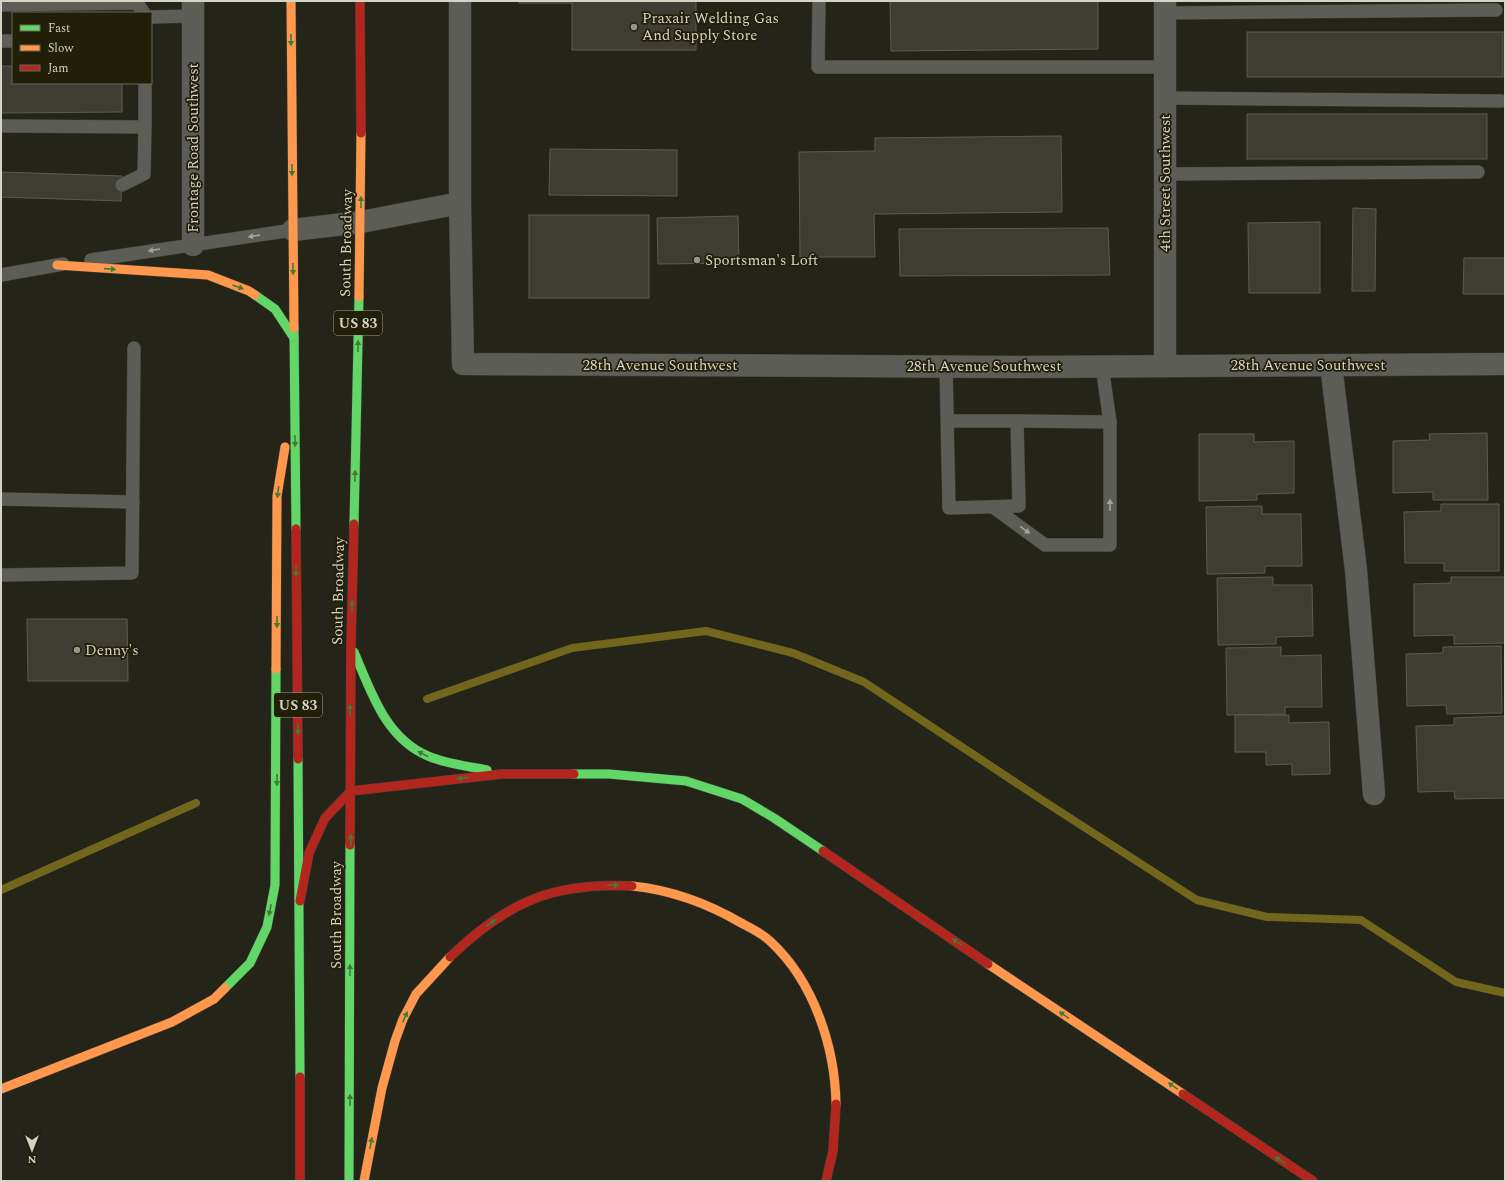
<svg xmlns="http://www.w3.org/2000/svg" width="1506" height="1182" font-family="Spectral,serif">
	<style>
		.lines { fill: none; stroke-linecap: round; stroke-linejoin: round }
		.stream { stroke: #71661b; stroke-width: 8 }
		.building { fill: #3e3c33; stroke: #5d5c52 }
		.lane-casing { stroke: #403f36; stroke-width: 14 }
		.street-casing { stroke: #403f36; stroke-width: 23 }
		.fast-casing { stroke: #403f36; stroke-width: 10 }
		.slow-casing { stroke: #403f36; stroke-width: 10 }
		.jam-casing { stroke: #403f36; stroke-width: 10 }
		.lane { stroke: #5d5d58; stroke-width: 13 }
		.street { stroke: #5d5d58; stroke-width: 22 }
		.fast { stroke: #63d668; stroke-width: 9 }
		.slow { stroke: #ff974d; stroke-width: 9 }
		.jam { stroke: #b3261e; stroke-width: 9 }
		.oneway { fill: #427a38 }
		.oneway2 { fill: #a5a49a }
		.poi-dot { fill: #979689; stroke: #221f09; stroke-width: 1.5 }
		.labels { text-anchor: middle; stroke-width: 3.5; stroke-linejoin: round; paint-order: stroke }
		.shield { fill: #221f09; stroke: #9f9d8d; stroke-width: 1 }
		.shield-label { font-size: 14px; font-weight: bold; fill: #d5d3c6 }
		.poi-label { font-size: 15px; fill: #d5d3c6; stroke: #221f09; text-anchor: start }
		.street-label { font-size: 15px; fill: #d5d3c6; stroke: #221f09 }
	</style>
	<rect width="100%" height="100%" fill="#252419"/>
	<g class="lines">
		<g class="stream">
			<path d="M 427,699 L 572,648 L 706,631 L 793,653 L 864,682 L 1039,798 L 1197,900 L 1267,917 L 1361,920 L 1456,982 L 1505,993"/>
			<path d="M 1,890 L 196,803"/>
		</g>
	</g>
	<g class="building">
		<path d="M 519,1 L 696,1 L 696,50 L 572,50 L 572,3 L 519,3 Z"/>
		<path d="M 890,1 L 1098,1 L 1098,49 L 891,51 Z"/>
		<rect x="1247" y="32" width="256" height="45"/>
		<path d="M 1,66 L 13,66 L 13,83 L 122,83 L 122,112 L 1,113 Z"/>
		<rect x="1247" y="114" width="240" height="45"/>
		<path d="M 1061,136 L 1062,212 L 874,214 L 875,257 L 800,257 L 799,152 L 875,151 L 875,138 Z"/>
		<path d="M 550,149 L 677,150 L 677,196 L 549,195 Z"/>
		<path d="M 1,172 L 122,176 L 121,201 L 1,197 Z"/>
		<path d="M 1353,208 L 1376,209 L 1375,291 L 1352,291 Z"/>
		<rect x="529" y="215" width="120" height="83"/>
		<path d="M 738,216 L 739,263 L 658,264 L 657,218 Z"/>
		<path d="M 1320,222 L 1320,293 L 1249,293 L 1248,223 Z"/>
		<path d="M 1108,228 L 1110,275 L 900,276 L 899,229 Z"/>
		<path d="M 1464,258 L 1505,258 L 1505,294 L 1463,294 Z"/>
		<path d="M 1487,433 L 1488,500 L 1433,500 L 1433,492 L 1393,493 L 1393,441 L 1430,440 L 1429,434 Z"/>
		<path d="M 1199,434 L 1254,434 L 1254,442 L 1294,441 L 1294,493 L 1257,494 L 1257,500 L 1199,501 Z"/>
		<path d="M 1441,504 L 1499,504 L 1499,571 L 1444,571 L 1444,563 L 1405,563 L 1404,512 L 1441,511 Z"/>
		<path d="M 1262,506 L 1262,514 L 1301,514 L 1302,566 L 1265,566 L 1265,573 L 1207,574 L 1206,507 Z"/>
		<path d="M 1273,577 L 1273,585 L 1312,585 L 1313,636 L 1276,637 L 1276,644 L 1218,645 L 1217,578 Z"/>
		<path d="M 1451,577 L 1505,577 L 1505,643 L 1454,644 L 1454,635 L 1414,636 L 1414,584 L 1451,583 Z"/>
		<path d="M 27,619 L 127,619 L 128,681 L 28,681 Z"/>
		<path d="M 1501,646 L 1502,713 L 1447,714 L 1446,705 L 1407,706 L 1406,654 L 1443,653 L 1443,647 Z"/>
		<path d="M 1281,647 L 1281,656 L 1321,655 L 1322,707 L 1285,707 L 1285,714 L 1227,715 L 1226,648 Z"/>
		<path d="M 1235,715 L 1289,715 L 1289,723 L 1329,722 L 1330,774 L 1292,775 L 1292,764 L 1266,765 L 1266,752 L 1235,752 Z"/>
		<path d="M 1505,716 L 1505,798 L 1455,799 L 1454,791 L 1418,792 L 1416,726 L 1454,725 L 1454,718 Z"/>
	</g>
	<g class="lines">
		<g class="lane-casing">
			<g id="lane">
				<path d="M 819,1 L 818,67 L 1165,67"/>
				<path d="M 1,5 L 137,3 L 144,13"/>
				<path d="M 1166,13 L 1496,10"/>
				<path d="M 151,17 L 193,16"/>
				<path d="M 1,41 L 13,41"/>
				<path d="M 1165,98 L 1501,101"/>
				<path d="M 1,126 L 145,127 L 145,83"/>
				<path d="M 1166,174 L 1478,172"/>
				<path d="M 122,185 L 144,174 L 145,127"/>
				<path d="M 91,260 L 293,230"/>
				<path d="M 1,275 L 63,264"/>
				<path d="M 946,366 L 949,508 L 1019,506 L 1017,421 L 948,421"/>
				<path d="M 1017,421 L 1110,422"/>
				<path d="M 1,499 L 133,502"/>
				<path d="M 993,507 L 1045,545 L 1110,545 L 1110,422 L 1102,366"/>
				<path d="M 1,575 L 132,573 L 134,348"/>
			</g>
		</g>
		<g class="street-casing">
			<g id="street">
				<path d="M 193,1 L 193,245"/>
				<path d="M 460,1 L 460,203 L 463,364 L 1021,367 L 1505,364"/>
				<path d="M 293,230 L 361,222 L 460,203"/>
				<path d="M 1331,365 L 1356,570 L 1374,794"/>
				<path d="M 1165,366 L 1165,1"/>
			</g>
		</g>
		<g class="fast-casing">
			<g id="fast">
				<path d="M 255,295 L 275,309 L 294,338"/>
				<path d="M 294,328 L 296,529"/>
				<path d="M 354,524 L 359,297"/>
				<path d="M 354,652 C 371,691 385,738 428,756 C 446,764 467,766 487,770"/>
				<path d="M 298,759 L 300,1077"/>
				<path d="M 574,774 L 609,774 L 686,781 L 742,799 L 774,818 L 823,851"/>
				<path d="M 225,988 L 250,963 L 267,927 L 275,885 L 276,669"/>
				<path d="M 349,1181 L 350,845"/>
			</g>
		</g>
		<g class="slow-casing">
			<g id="slow">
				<path d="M 291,1 L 294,328"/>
				<path d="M 57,265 L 208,275 L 249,291 L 255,295"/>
				<path d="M 359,297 L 361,133"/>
				<path d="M 276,669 L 277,496 L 285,447"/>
				<path d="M 632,886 C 672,890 709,904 743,924 C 753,929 763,934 771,942 C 814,982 835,1047 836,1104"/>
				<path d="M 988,964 L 1183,1094"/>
				<path d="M 1,1089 L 172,1022 L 214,999 L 225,988"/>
				<path d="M 364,1181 L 382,1088 L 395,1041 L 403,1019 L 416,994 L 450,957"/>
			</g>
		</g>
		<g class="jam-casing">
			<g id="jam">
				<path d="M 360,1 L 361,133"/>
				<path d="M 296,529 L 298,759"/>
				<path d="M 350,845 L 351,645 L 354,524"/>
				<path d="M 823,851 L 988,964"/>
				<path d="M 300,901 L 309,853 L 325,818 L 351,791 L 502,774 L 574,774"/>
				<path d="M 450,957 C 507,902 553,882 632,886"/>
				<path d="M 300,1077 L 300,1181"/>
				<path d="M 1183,1094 L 1313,1181"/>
				<path d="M 826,1181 L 833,1151 L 836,1104"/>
			</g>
		</g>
		<use href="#lane" class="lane"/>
		<use href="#street" class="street"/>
		<use href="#fast" class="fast"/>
		<use href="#slow" class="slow"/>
		<use href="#jam" class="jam"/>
	</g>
	<defs><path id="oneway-solid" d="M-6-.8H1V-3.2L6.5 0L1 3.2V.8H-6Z"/></defs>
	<g class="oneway">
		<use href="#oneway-solid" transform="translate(291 40) rotate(90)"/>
		<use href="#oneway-solid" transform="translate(292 170) rotate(90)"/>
		<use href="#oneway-solid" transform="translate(361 202) rotate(-90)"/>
		<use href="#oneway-solid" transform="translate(110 269) rotate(4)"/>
		<use href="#oneway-solid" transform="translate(293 269) rotate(89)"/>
		<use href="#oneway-solid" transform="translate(238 287) rotate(20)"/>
		<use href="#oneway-solid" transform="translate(358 346) rotate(-89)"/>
		<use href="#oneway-solid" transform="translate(295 441) rotate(89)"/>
		<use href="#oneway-solid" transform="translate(355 476) rotate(-89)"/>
		<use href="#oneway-solid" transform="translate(278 492) rotate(97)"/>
		<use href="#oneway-solid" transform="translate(296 571) rotate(89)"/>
		<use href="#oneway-solid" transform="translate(352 606) rotate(-89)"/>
		<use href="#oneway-solid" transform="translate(277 622) rotate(90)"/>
		<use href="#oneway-solid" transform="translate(350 710) rotate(-90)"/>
		<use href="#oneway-solid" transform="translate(298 729) rotate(89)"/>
		<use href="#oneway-solid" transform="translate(423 754) rotate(-153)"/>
		<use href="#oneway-solid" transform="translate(463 778) rotate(173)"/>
		<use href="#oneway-solid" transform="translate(277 780) rotate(91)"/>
		<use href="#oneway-solid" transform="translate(351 840) rotate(-90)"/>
		<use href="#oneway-solid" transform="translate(613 885)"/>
		<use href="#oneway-solid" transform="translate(270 910) rotate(101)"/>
		<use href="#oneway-solid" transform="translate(491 923) rotate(-34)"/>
		<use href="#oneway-solid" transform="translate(957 942) rotate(-146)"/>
		<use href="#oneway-solid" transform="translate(350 970) rotate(-90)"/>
		<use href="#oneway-solid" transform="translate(1064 1015) rotate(-146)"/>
		<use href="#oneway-solid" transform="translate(405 1017) rotate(-67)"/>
		<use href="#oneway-solid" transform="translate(1173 1086) rotate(-145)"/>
		<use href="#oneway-solid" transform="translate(350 1100) rotate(-90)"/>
		<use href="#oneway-solid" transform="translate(371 1143) rotate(-79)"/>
		<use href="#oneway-solid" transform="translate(1280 1160) rotate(-148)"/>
	</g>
	<g class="oneway2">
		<use href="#oneway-solid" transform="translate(254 236) rotate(172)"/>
		<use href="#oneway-solid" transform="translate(154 250) rotate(171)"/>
		<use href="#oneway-solid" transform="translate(1110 505) rotate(-90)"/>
		<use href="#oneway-solid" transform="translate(1025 530) rotate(36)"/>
	</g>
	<g class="poi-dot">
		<circle cx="634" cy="27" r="4"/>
		<circle cx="697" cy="260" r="4"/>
		<circle cx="77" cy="650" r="4"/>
	</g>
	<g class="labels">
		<g class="shield">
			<rect x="334" y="311" width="48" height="24" rx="3"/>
			<rect x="274" y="693" width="48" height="24" rx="3"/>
		</g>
		<g class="shield-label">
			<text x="358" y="328">US 83</text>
			<text x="298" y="710">US 83</text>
		</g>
		<g class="poi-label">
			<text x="642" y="23">Praxair Welding Gas<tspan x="642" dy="17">And Supply Store</tspan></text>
			<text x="705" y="265">Sportsman's Loft</text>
			<text x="85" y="655">Denny's</text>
		</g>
		<g class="street-label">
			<text transform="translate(193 148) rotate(-90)" y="5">Frontage Road Southwest</text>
			<text transform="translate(1165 183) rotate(-90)" y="5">4th Street Southwest</text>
			<text transform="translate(346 243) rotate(-89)" y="5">South Broadway</text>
			<text x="660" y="370">28th Avenue Southwest</text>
			<text x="1308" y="370">28th Avenue Southwest</text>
			<text x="984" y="371">28th Avenue Southwest</text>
			<text transform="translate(338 591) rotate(-89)" y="5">South Broadway</text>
			<text transform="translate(336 915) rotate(-90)" y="5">South Broadway</text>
		</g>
	</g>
	<rect width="1506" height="1182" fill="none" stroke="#d5d3c6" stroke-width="4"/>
	<rect x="12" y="12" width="140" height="72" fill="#221f09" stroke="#6a6755"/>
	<rect x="20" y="25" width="20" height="6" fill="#63d668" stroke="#6a6755"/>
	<text x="48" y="32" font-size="12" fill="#d5d3c6">Fast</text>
	<rect x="20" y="45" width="20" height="6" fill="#ff974d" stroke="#6a6755"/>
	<text x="48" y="52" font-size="12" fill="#d5d3c6">Slow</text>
	<rect x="20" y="65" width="20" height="6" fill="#b3261e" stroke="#6a6755"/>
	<text x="48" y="72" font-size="12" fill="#d5d3c6">Jam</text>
	<g transform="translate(32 1150) rotate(180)" stroke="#221f09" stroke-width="3" paint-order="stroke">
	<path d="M0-3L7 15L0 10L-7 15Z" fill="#d5d3c6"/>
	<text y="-6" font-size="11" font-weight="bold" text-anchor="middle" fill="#d5d3c6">N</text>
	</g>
</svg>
